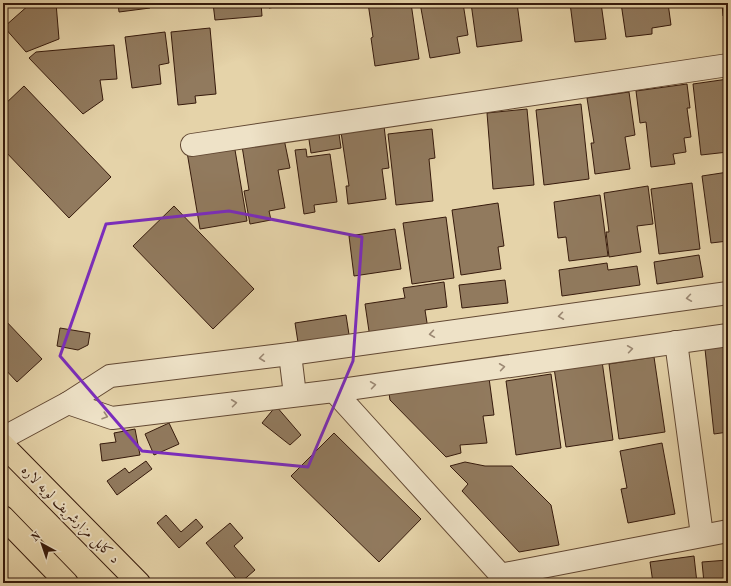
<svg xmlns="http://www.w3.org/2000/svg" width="731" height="586" font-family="'Old Standard TT',Amiri,serif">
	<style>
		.building { fill: #917a5e; stroke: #361a0c }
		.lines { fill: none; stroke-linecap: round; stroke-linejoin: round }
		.minor-casing { stroke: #624833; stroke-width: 24 }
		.highway-casing { stroke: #361a0c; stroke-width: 24 }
		.minor { stroke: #eee2c7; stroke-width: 22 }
		.highway { stroke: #e5d3a9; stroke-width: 22 }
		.oneway { stroke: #9b8873 }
		.marked { fill: none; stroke: #7b2cbf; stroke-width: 3; stroke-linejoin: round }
		.labels { text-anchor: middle; stroke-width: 4; stroke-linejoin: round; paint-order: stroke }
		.street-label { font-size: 14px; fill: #361a0c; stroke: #eee2c7 }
	</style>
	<rect width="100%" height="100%" fill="#e5d3a9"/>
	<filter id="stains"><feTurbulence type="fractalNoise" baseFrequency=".005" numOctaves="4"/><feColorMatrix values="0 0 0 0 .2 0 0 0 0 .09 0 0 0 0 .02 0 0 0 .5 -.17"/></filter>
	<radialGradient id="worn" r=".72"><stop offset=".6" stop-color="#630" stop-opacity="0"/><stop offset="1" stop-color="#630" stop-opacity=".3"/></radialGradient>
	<g class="building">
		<path d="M 56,3 L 59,39 L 26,52 L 4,27 L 30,4 Z"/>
		<path d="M 118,3 L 149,3 L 150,8 L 119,12 Z"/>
		<path d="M 213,3 L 261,3 L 262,16 L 215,20 Z"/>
		<path d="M 268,3 L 301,3 L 269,8 Z"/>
		<path d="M 368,3 L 411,3 L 419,59 L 375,66 L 371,38 L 373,37 Z"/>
		<path d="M 420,3 L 463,3 L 468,35 L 457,37 L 460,53 L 430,58 Z"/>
		<path d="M 471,3 L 517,3 L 522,41 L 477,47 Z"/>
		<path d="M 570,3 L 601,3 L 606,39 L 575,42 Z"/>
		<path d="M 621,3 L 668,3 L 671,25 L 652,28 L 652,34 L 626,37 Z"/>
		<path d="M 722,3 L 728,3 L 728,15 L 723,16 Z"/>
		<path d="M 210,28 L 216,94 L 195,96 L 196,103 L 178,105 L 171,32 Z"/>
		<path d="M 165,32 L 169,63 L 159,65 L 161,84 L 132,88 L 125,37 Z"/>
		<path d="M 114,45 L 117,79 L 100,80 L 103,100 L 83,114 L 29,58 L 36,52 Z"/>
		<path d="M 728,79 L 728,152 L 701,155 L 693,84 Z"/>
		<path d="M 687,84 L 690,108 L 687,108 L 691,137 L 684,138 L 686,152 L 673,154 L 675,164 L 651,167 L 646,122 L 640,123 L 636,91 Z"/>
		<path d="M 24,86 L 111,177 L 69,218 L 3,149 L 3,106 Z"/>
		<path d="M 629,92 L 635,135 L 625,137 L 630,169 L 595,174 L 591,143 L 594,143 L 587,98 Z"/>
		<path d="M 581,104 L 589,179 L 544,185 L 536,110 Z"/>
		<path d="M 527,109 L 534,185 L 493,189 L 487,113 Z"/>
		<path d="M 384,126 L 389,168 L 382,169 L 386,199 L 348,204 L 346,186 L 349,186 L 341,132 Z"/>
		<path d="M 338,127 L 341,148 L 311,153 L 308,133 Z"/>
		<path d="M 432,129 L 435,158 L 429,159 L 433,201 L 396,205 L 388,134 Z"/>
		<path d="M 284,139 L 290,168 L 278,170 L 285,208 L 269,211 L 271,220 L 250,224 L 244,191 L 249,190 L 242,146 Z"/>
		<path d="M 234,144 L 247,221 L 200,229 L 187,152 Z"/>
		<path d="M 306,149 L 307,157 L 330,154 L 337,202 L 314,205 L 315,212 L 304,214 L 295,150 Z"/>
		<path d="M 728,172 L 728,241 L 711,243 L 702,176 Z"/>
		<path d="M 692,183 L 700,249 L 659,254 L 651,189 Z"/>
		<path d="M 648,186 L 653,224 L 637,226 L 641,252 L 609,257 L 606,232 L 609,232 L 604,193 Z"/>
		<path d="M 600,195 L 608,256 L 569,261 L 566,237 L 558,238 L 554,202 Z"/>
		<path d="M 498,203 L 504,246 L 498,247 L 501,269 L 461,275 L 452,210 Z"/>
		<path d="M 174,206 L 254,289 L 213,329 L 133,246 Z"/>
		<path d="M 446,217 L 454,278 L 412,284 L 403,223 Z"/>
		<path d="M 395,229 L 401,269 L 354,276 L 349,236 Z"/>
		<path d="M 699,255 L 703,277 L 657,284 L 654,262 Z"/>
		<path d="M 607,263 L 608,270 L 637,266 L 640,285 L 562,296 L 559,270 Z"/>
		<path d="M 505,280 L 508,303 L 462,308 L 459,285 Z"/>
		<path d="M 444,282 L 447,307 L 425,310 L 428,329 L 370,338 L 365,304 L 405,298 L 403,288 Z"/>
		<path d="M 346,315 L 350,341 L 299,349 L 295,323 Z"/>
		<path d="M 3,318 L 42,359 L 17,382 L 3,367 Z"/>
		<path d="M 60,328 L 90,333 L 88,345 L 78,350 L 57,346 Z"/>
		<path d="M 728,346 L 728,432 L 714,434 L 705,349 Z"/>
		<path d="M 654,357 L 665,432 L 619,439 L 609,364 Z"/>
		<path d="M 602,361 L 613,440 L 566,447 L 554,368 Z"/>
		<path d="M 551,374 L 561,448 L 516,455 L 506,381 Z"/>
		<path d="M 489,378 L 494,415 L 483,416 L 487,443 L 460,445 L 461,453 L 446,457 L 390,400 L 389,393 Z"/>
		<path d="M 276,406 L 301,435 L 290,445 L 262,423 Z"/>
		<path d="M 169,423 L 179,444 L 154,455 L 145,434 Z"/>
		<path d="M 135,429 L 140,455 L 102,461 L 100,444 L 116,442 L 114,433 Z"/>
		<path d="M 334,433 L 421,519 L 379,562 L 291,476 Z"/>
		<path d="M 662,443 L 675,514 L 628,523 L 621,489 L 627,488 L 620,451 Z"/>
		<path d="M 146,461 L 152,469 L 117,495 L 107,481 L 125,468 L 129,473 Z"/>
		<path d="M 465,462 L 485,466 L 512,466 L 551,505 L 559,545 L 519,552 L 462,491 L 468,484 L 450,466 Z"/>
		<path d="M 166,515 L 181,532 L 196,519 L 203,527 L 179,548 L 157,523 Z"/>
		<path d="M 230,523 L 243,538 L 234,546 L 255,570 L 240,583 L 206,543 Z"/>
		<path d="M 694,556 L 697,583 L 653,583 L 650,562 Z"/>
		<path d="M 728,560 L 728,583 L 704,583 L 702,562 Z"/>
	</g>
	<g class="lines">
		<g class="minor-casing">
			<g id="minor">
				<path d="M 192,145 L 728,65"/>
				<path d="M 676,342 L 702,535"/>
				<path d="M 290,354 L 295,395"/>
				<path d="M 334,391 L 508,583"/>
				<path d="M 68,403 L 112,418 L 334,391 L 728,335"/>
				<path d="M 3,438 L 68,403 L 110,376 L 290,354 L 728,293"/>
				<path d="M 500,575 L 728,531"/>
			</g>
		</g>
		<g class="highway-casing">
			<g id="highway">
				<path d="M 3,445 L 139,583"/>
				<path d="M 3,517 L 67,583"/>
			</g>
		</g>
		<use href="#minor" class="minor"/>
		<use href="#highway" class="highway"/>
	</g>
	<defs><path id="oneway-chevron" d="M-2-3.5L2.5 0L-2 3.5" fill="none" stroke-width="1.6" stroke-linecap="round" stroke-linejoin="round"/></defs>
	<g class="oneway">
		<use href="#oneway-chevron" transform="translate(689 298) rotate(172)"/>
		<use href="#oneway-chevron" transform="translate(561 316) rotate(172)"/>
		<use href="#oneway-chevron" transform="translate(432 334) rotate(172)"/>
		<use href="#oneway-chevron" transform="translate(630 349) rotate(-8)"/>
		<use href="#oneway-chevron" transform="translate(262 358) rotate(173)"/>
		<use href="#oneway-chevron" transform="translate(502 367) rotate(-8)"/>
		<use href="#oneway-chevron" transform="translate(373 385) rotate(-8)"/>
		<use href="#oneway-chevron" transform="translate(234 403) rotate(-7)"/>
		<use href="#oneway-chevron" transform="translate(105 416) rotate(18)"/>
	</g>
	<path class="marked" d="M 229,211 L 362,237 L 353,361 L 308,467 L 142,451 L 60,356 L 106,224 Z"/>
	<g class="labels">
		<g class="street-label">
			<text transform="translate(71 514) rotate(45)" y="5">د کابل مزارشریف لویه لاره</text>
		</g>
	</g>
	<rect width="731" height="586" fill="none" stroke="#e5d3a9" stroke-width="16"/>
	<rect x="4" y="4" width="723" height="578" fill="none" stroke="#361a0c" stroke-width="2"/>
	<rect x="8" y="8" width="715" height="570" fill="none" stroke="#361a0c"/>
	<g transform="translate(42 544) rotate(320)" stroke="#eee2c7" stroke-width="3" paint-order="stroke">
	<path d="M0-3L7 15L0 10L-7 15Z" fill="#361a0c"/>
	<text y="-6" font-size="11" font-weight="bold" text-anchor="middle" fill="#361a0c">N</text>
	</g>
	<rect width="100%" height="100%" filter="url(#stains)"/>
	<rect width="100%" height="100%" fill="url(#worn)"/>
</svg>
